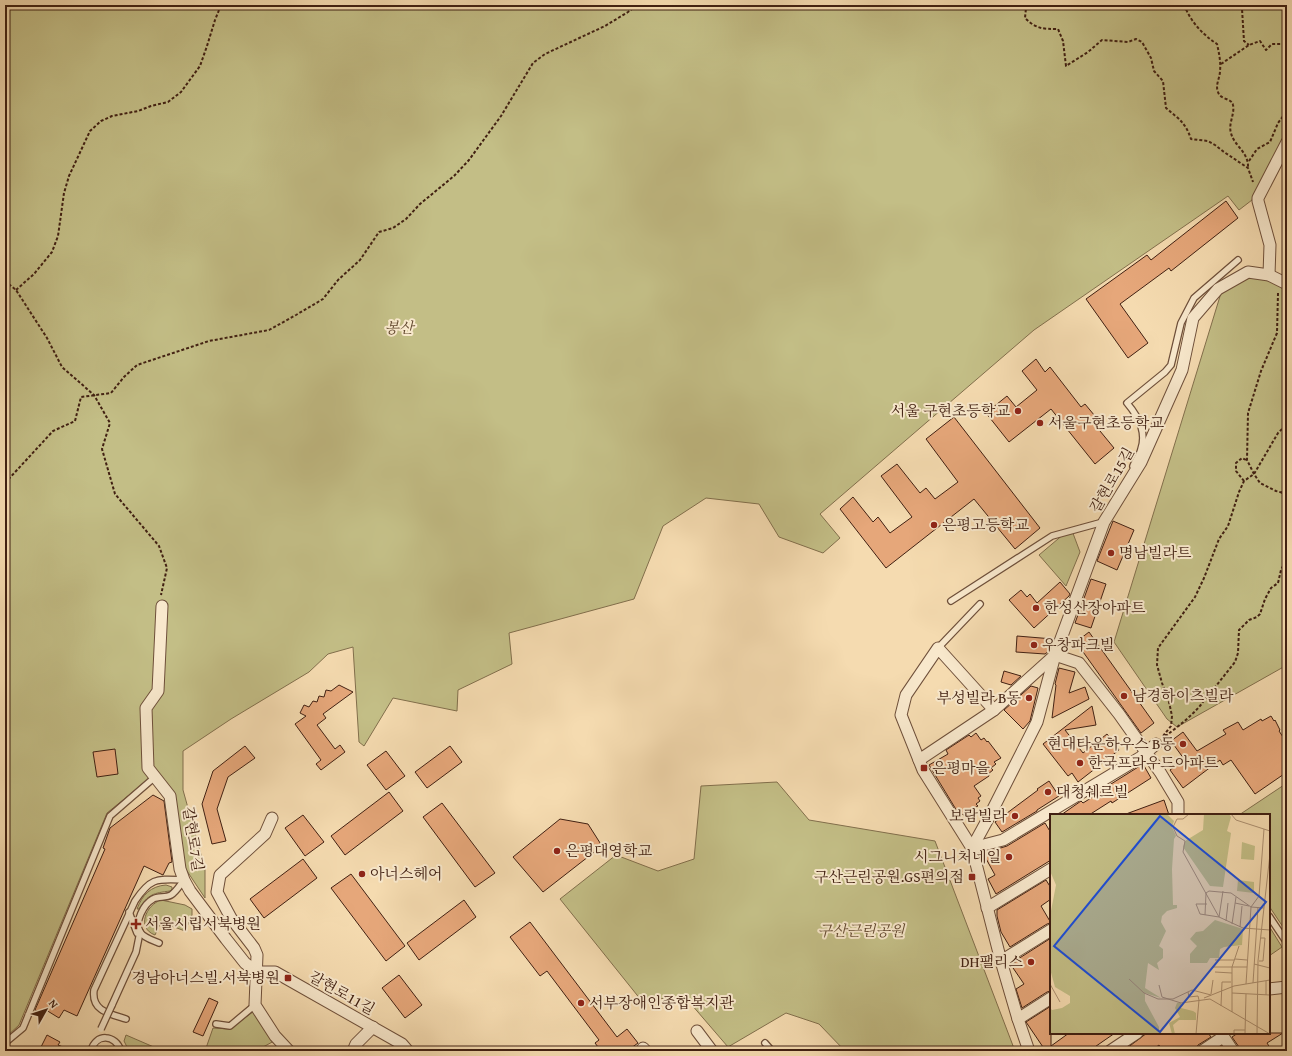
<svg xmlns="http://www.w3.org/2000/svg" width="1292" height="1056" font-family="'Gentium Book Plus','Noto Serif KR',serif">
	<style>
		.green { fill: #c3be86; stroke: #826f4c }
		.building { fill: #e6a77a; stroke: #412012 }
		.lines { fill: none; stroke-linecap: round; stroke-linejoin: round }
		.lane-casing { stroke: #6e4f3a; stroke-width: 8 }
		.street-casing { stroke: #6e4f3a; stroke-width: 13 }
		.path { stroke: #412012; stroke-width: 2; stroke-dasharray: 3 2; stroke-linecap: butt }
		.lane { stroke: #f8e8cc; stroke-width: 5.5 }
		.street { stroke: #f8e8cc; stroke-width: 11 }
		.lane-bridge-casing { stroke: #6e4f3a; stroke-width: 8; stroke-linecap: butt }
		.lane-bridge { stroke: #f8e8cc; stroke-width: 5.5 }
		.poi-dot { fill: #8f2418; stroke: #f8e8cc; stroke-width: 1.5 }
		.labels { text-anchor: middle; stroke-width: 4; stroke-linejoin: round; paint-order: stroke }
		.park-label { font-size: 15px; font-style: italic; fill: #62482f; stroke: #f8e8cc }
		.poi-label { font-size: 15px; fill: #412012; stroke: #f8e8cc; text-anchor: start }
		.street-label { font-size: 15px; fill: #412012; stroke: #f8e8cc }
		.inset-road { fill: none; stroke: #ad9071; stroke-width: 1 }
		.view { fill: #1d4ed8; fill-opacity: 0.15; stroke: #1d4ed8; stroke-width: 2 }
		.inset-edge { fill: none; stroke: #412012; stroke-width: 2 }
	</style>
	<rect width="100%" height="100%" fill="#f5dbb0"/>
	<filter id="stains"><feTurbulence type="fractalNoise" baseFrequency=".005" numOctaves="4"/><feColorMatrix values="0 0 0 0 .2 0 0 0 0 .09 0 0 0 0 .02 0 0 0 .5 -.17"/></filter>
	<radialGradient id="worn" r=".72"><stop offset=".6" stop-color="#630" stop-opacity="0"/><stop offset="1" stop-color="#630" stop-opacity=".3"/></radialGradient>
	<g class="green">
		<path d="M 5,5 L 1287,5 L 1287,131 L 1252,200 L 1239,210 L 1228,196 L 1034,330 L 820,514 L 840,538 L 823,553 L 779,537 L 759,504 L 706,498 L 663,526 L 634,599 L 509,633 L 512,664 L 458,690 L 457,711 L 393,698 L 364,746 L 359,742 L 353,647 L 328,654 L 309,672 L 231,719 L 183,751 L 183,790 L 205,869 L 205,898 L 183,865 L 174,792 L 150,778 L 107,813 L 19,1025 L 5,1038 Z"/>
		<path d="M 1269,275 L 1287,284 L 1287,665 L 1177,727 L 1167,719 L 1114,642 L 1221,293 L 1249,278 Z"/>
		<path d="M 1071,528 L 1080,552 L 1066,586 L 1039,555 Z"/>
		<path d="M 777,782 L 809,820 L 935,841 L 1015,1051 L 845,1051 L 819,1024 L 786,1013 L 728,1047 L 685,997 L 641,1000 L 560,899 L 616,855 L 658,871 L 694,859 L 701,786 Z"/>
		<path d="M 1287,783 L 1287,933 L 1269,906 L 1269,815 L 1239,815 Z"/>
		<path d="M 166,885 L 172,887 L 172,889 L 170,891 C 154,893 148,894 139,909 L 137,909 C 142,895 151,886 166,885 Z"/>
		<path d="M 161,900 L 185,905 L 192,909 L 192,915 L 185,931 L 161,922 L 155,935 C 136,928 146,905 161,900 Z"/>
		<path d="M 1269,926 L 1282,947 L 1269,956 Z"/>
		<path d="M 254,1011 L 274,1041 L 256,1051 L 205,1051 L 213,1028 L 230,1029 Z"/>
		<path d="M 126,1035 L 163,1051 L 129,1051 L 124,1041 Z"/>
	</g>
	<g class="building">
		<path d="M 1226,201 L 1238,218 L 1171,271 L 1169,268 L 1120,304 L 1148,343 L 1128,358 L 1086,299 L 1147,255 L 1151,260 Z"/>
		<path d="M 1036,359 L 1045,372 L 1050,367 L 1081,407 L 1085,404 L 1104,427 L 1100,431 L 1114,448 L 1095,464 L 1051,409 L 1009,442 L 986,413 L 1007,396 L 1016,407 L 1037,390 L 1022,371 Z"/>
		<path d="M 954,417 L 1040,528 L 1015,549 L 974,499 L 886,568 L 840,509 L 853,497 L 873,522 L 878,517 L 890,533 L 912,517 L 881,476 L 897,464 L 920,493 L 926,488 L 935,499 L 958,482 L 926,439 Z"/>
		<path d="M 1113,521 L 1134,530 L 1117,570 L 1097,561 Z"/>
		<path d="M 1091,579 L 1106,584 L 1091,628 L 1075,623 Z"/>
		<path d="M 1060,582 L 1070,594 L 1069,596 L 1034,628 L 1009,600 L 1021,590 L 1027,597 L 1030,594 L 1037,603 Z"/>
		<path d="M 1089,632 L 1154,723 L 1141,733 L 1076,642 Z"/>
		<path d="M 1017,636 L 1053,639 L 1049,651 L 1045,654 L 1016,652 Z"/>
		<path d="M 1059,668 L 1075,672 L 1069,693 L 1085,687 L 1089,699 L 1052,718 L 1056,685 L 1055,684 Z"/>
		<path d="M 1004,671 L 1021,676 L 1011,685 L 1001,682 Z"/>
		<path d="M 339,685 L 353,692 L 323,714 L 326,718 L 317,725 L 335,749 L 340,745 L 345,752 L 321,770 L 316,764 L 321,760 L 295,724 L 306,716 L 300,713 L 304,705 L 309,707 L 313,701 L 317,702 L 319,696 L 324,697 L 326,690 L 331,691 Z"/>
		<path d="M 1031,686 L 1038,688 L 1030,721 L 1023,729 L 1004,710 Z"/>
		<path d="M 1092,706 L 1096,725 L 1065,730 L 1083,753 L 1107,734 L 1119,750 L 1078,782 L 1072,773 L 1068,776 L 1043,744 Z"/>
		<path d="M 1271,716 L 1274,721 L 1275,720 L 1280,730 L 1279,731 L 1287,743 L 1287,772 L 1255,794 L 1231,760 L 1223,765 L 1220,760 L 1183,788 L 1170,770 L 1184,759 L 1171,741 L 1183,732 L 1197,751 L 1226,734 L 1223,730 L 1238,722 L 1243,730 L 1261,719 L 1262,721 Z"/>
		<path d="M 976,733 L 981,740 L 984,738 L 987,742 L 988,741 L 1001,758 L 994,762 L 996,764 L 991,768 L 993,770 L 988,774 L 989,776 L 974,786 L 981,796 L 978,798 L 980,801 L 976,804 L 978,806 L 974,808 L 975,811 L 965,817 L 963,814 L 960,816 L 929,765 L 948,754 L 946,750 L 969,735 L 971,737 Z"/>
		<path d="M 245,746 L 255,758 L 228,777 L 217,809 L 226,841 L 212,844 L 202,804 L 213,771 Z"/>
		<path d="M 450,746 L 462,762 L 427,788 L 415,772 Z"/>
		<path d="M 115,749 L 118,774 L 97,777 L 93,752 Z"/>
		<path d="M 386,751 L 405,776 L 386,790 L 367,765 Z"/>
		<path d="M 1143,764 L 1151,778 L 1112,803 L 1111,801 L 1089,815 L 1061,815 L 1081,801 L 1083,803 L 1104,790 L 1103,789 Z"/>
		<path d="M 1049,781 L 1059,796 L 1037,810 L 1037,811 L 1002,832 L 995,822 L 1038,790 L 1037,789 Z"/>
		<path d="M 389,792 L 403,811 L 345,855 L 331,836 Z"/>
		<path d="M 153,795 L 164,801 L 172,862 L 169,863 L 163,875 L 144,866 L 77,1016 L 64,1010 L 59,1018 L 46,1010 L 44,1014 L 35,1010 L 105,849 L 103,848 L 110,828 Z"/>
		<path d="M 1164,800 L 1169,815 L 1127,815 L 1126,814 Z"/>
		<path d="M 442,803 L 495,873 L 475,887 L 423,817 Z"/>
		<path d="M 303,815 L 324,842 L 305,856 L 285,828 Z"/>
		<path d="M 560,819 L 588,824 L 602,846 L 543,892 L 513,857 Z"/>
		<path d="M 1045,823 L 1051,833 L 1051,860 L 996,894 L 988,879 L 995,875 L 984,855 L 994,850 L 1007,846 Z"/>
		<path d="M 303,859 L 317,878 L 264,918 L 250,899 Z"/>
		<path d="M 351,874 L 405,946 L 386,961 L 331,888 Z"/>
		<path d="M 1046,880 L 1051,888 L 1051,899 L 1041,906 L 1051,923 L 1047,924 L 1010,947 L 1001,932 L 997,916 L 997,910 Z"/>
		<path d="M 464,900 L 476,917 L 419,960 L 407,943 Z"/>
		<path d="M 530,922 L 617,1037 L 627,1029 L 638,1043 L 627,1051 L 601,1051 L 595,1043 L 599,1040 L 547,971 L 540,976 L 510,937 Z"/>
		<path d="M 1051,938 L 1051,991 L 1047,992 L 1022,1008 L 1016,989 L 1024,984 L 1011,965 L 1018,960 L 1018,959 Z"/>
		<path d="M 399,975 L 422,1005 L 405,1018 L 382,988 Z"/>
		<path d="M 209,998 L 218,1002 L 203,1036 L 193,1032 Z"/>
		<path d="M 1051,1006 L 1051,1046 L 1069,1033 L 1115,1033 L 1089,1051 L 1044,1051 L 1045,1050 L 1026,1022 Z"/>
		<path d="M 1147,1033 L 1208,1033 L 1211,1037 L 1198,1045 L 1195,1051 L 1163,1051 L 1159,1045 L 1151,1051 L 1123,1051 Z"/>
		<path d="M 1238,1033 L 1283,1033 L 1267,1043 L 1272,1051 L 1240,1051 L 1239,1047 L 1232,1037 Z"/>
		<path d="M 47,1035 L 60,1042 L 58,1045 L 73,1051 L 39,1051 Z"/>
	</g>
	<g class="lines">
		<g class="lane-casing">
			<g id="lane">
				<path d="M 1133,466 C 1135,461 1140,455 1141,449 C 1147,432 1138,416 1127,403 L 1165,372 L 1171,365 L 1181,323 L 1194,298 L 1238,260"/>
				<path d="M 951,601 L 1052,536 L 1103,522"/>
				<path d="M 938,648 L 980,604"/>
				<path d="M 129,912 L 137,933"/>
				<path d="M 1269,916 L 1287,943"/>
				<path d="M 159,943 C 152,940 144,938 140,932 C 134,922 144,904 153,899 C 158,896 166,898 171,895 C 176,892 180,885 184,880"/>
				<path d="M 112,1005 L 136,952 L 140,932"/>
				<path d="M 126,1019 C 110,1014 91,1011 94,990 L 135,901 C 151,877 157,879 184,880"/>
				<path d="M 216,1024 L 230,1026 L 255,1005"/>
				<path d="M 5,1043 L 23,1028 L 110,816 L 155,777"/>
				<path d="M 765,1043 L 772,1051"/>
				<path d="M 91,1051 C 95,1033 116,1034 121,1051"/>
			</g>
		</g>
		<g class="street-casing">
			<g id="street">
				<path d="M 1269,275 L 1270,245 L 1258,201 L 1258,198 L 1287,142"/>
				<path d="M 162,606 L 158,691 L 146,708 L 148,768 L 170,796 L 180,869 L 184,880 L 190,891 L 226,939 L 245,963 L 257,972"/>
				<path d="M 994,710 L 938,648 L 906,695 L 901,715 L 923,770 L 972,848 L 1003,840 L 1141,757 L 1156,744"/>
				<path d="M 919,760 L 994,710 L 1055,655 L 1079,663 L 1119,714 L 1160,772 L 1178,802 L 1178,815"/>
				<path d="M 272,818 L 265,834 L 220,875 L 217,892 L 231,918 L 254,948 L 257,955 L 255,1005 L 275,1036 L 289,1051"/>
				<path d="M 987,908 L 1051,869"/>
				<path d="M 1001,961 L 1051,930"/>
				<path d="M 257,972 L 275,972 L 402,1044 L 408,1051"/>
				<path d="M 1269,989 L 1287,987"/>
				<path d="M 1018,1019 L 1051,998"/>
				<path d="M 697,1031 L 712,1051"/>
				<path d="M 1221,1033 L 1233,1051"/>
				<path d="M 643,1048 L 646,1051"/>
				<path d="M 353,1051 L 356,1044 L 373,1027"/>
				<path d="M 1029,1051 L 1018,1019 L 1001,961 L 972,848 L 989,817 L 1037,722 L 1055,655 L 1104,522 L 1141,462 L 1182,370 L 1193,318 L 1218,289 L 1248,272 L 1269,275 L 1287,284"/>
				<path d="M 1110,1051 L 1137,1033"/>
				<path d="M 1202,1051 L 1223,1037"/>
			</g>
		</g>
		<g class="path">
			<path d="M 1028,5 L 1026,8 L 1025,18 C 1036,29 1043,29 1058,29 L 1063,41 L 1066,66 L 1088,52 L 1102,40 L 1128,42 L 1136,39 L 1142,42 L 1151,58 L 1154,71 L 1163,81 L 1166,108 C 1180,120 1185,122 1191,139 L 1208,141 L 1215,145 L 1224,152 L 1248,168 L 1253,182"/>
			<path d="M 1184,5 C 1191,22 1202,34 1217,44 C 1219,53 1221,62 1220,71 C 1220,78 1215,85 1218,92 C 1220,100 1232,98 1233,105 C 1235,114 1228,124 1231,133 C 1234,146 1249,152 1248,168"/>
			<path d="M 1234,5 L 1242,9 L 1244,41 L 1249,45"/>
			<path d="M 1221,64 L 1249,45 L 1260,41 L 1266,50 L 1272,44 L 1287,44"/>
			<path d="M 1249,161 L 1257,149 L 1270,142 L 1278,123 L 1287,111"/>
			<path d="M 5,281 L 16,290 L 47,338 L 62,367 L 94,395 L 110,423 L 102,449 L 115,494 L 159,546 L 167,568 L 161,595"/>
			<path d="M 16,290 L 34,274 L 52,252 L 58,236 L 64,193 L 69,176 L 90,131 L 101,121 L 112,116 L 138,111 L 151,106 L 168,102 L 181,92 L 200,66 L 207,46 L 215,20 L 219,10 L 226,5"/>
			<path d="M 1278,293 L 1277,333 L 1261,371 L 1248,413 L 1247,460 L 1254,474 L 1260,483 L 1276,491 L 1287,494"/>
			<path d="M 1244,481 L 1236,471 L 1236,463 L 1242,458 L 1246,460"/>
			<path d="M 5,483 L 53,431 L 75,421 L 81,397 L 111,393 L 124,377 L 137,365 L 209,341 L 269,330 L 296,315 L 323,299 L 338,280 L 360,260 L 379,232 L 393,228 L 406,219 L 420,204 L 454,176 L 469,160 L 501,116 L 533,63 L 545,54 L 605,26 L 628,12 L 637,5"/>
			<path d="M 1281,493 L 1287,488"/>
			<path d="M 1165,735 L 1167,735 C 1181,724 1203,708 1209,691 L 1212,691 L 1235,662 L 1238,653 L 1239,630 L 1249,620 L 1257,617 L 1260,614 L 1265,599 L 1271,588 L 1278,583 L 1281,570 L 1283,566 L 1287,565"/>
			<path d="M 1163,736 L 1171,726 L 1172,716 L 1169,702 L 1162,683 L 1157,665 L 1158,648 L 1195,597 L 1204,578 L 1219,539 L 1228,526 L 1239,492 L 1244,481 L 1254,474 L 1278,433 L 1287,424"/>
		</g>
		<use href="#lane" class="lane"/>
		<use href="#street" class="street"/>
		<g class="lane-bridge-casing">
			<path id="lane-bridge" d="M 101,1029 L 112,1005"/>
		</g>
		<use href="#lane-bridge" class="lane-bridge"/>
	</g>
	<g class="poi-dot">
		<circle cx="1018" cy="411" r="4"/>
		<circle cx="1040" cy="423" r="4"/>
		<circle cx="934" cy="525" r="4"/>
		<circle cx="1111" cy="553" r="4"/>
		<circle cx="1036" cy="608" r="4"/>
		<circle cx="1034" cy="645" r="4"/>
		<circle cx="1124" cy="696" r="4"/>
		<circle cx="1029" cy="698" r="4"/>
		<circle cx="1183" cy="744" r="4"/>
		<circle cx="1080" cy="763" r="4"/>
		<rect x="920" y="764" width="8" height="8" rx="2"/>
		<circle cx="1048" cy="792" r="4"/>
		<circle cx="1015" cy="816" r="4"/>
		<circle cx="557" cy="851" r="4"/>
		<circle cx="1009" cy="857" r="4"/>
		<circle cx="362" cy="874" r="4"/>
		<rect x="968" y="873" width="8" height="8" rx="2"/>
		<path d="M134 918h4v4h4v4h-4v4h-4v-4h-4v-4h4z"/>
		<circle cx="1031" cy="962" r="4"/>
		<rect x="284" y="974" width="8" height="8" rx="2"/>
		<circle cx="581" cy="1003" r="4"/>
	</g>
	<g class="labels">
		<g class="park-label">
			<text x="399" y="333">봉산</text>
			<text x="861" y="936">구산근린공원</text>
		</g>
		<g class="poi-label">
			<text x="1010" y="416" text-anchor="end">서울 구현초등학교</text>
			<text x="1048" y="428">서울구현초등학교</text>
			<text x="942" y="530">은평고등학교</text>
			<text x="1119" y="558">명남빌라트</text>
			<text x="1044" y="613">한성산장아파트</text>
			<text x="1042" y="650">우창파크빌</text>
			<text x="1132" y="701">남경하이츠빌라</text>
			<text x="1021" y="703" text-anchor="end">부성빌라 B동</text>
			<text x="1175" y="749" text-anchor="end">현대타운하우스 B동</text>
			<text x="1088" y="768">한국프라우드아파트</text>
			<text x="932" y="773">은평마을</text>
			<text x="1056" y="797">대청쉐르빌</text>
			<text x="1007" y="821" text-anchor="end">보람빌라</text>
			<text x="565" y="856">은평대영학교</text>
			<text x="1001" y="862" text-anchor="end">시그니처네일</text>
			<text x="370" y="879">아너스헤어</text>
			<text x="964" y="882" text-anchor="end">구산근린공원.GS편의점</text>
			<text x="145" y="929">서울시립서북병원</text>
			<text x="1023" y="967" text-anchor="end">DH팰리스</text>
			<text x="280" y="983" text-anchor="end">경남아너스빌.서북병원</text>
			<text x="589" y="1008">서부장애인종합복지관</text>
		</g>
		<g class="street-label">
			<text transform="translate(1112 480) rotate(-60)" y="5">갈현로15길</text>
			<text transform="translate(193 839) rotate(81)" y="5">갈현로7길</text>
			<text transform="translate(342 993) rotate(29)" y="5">갈현로11길</text>
		</g>
	</g>
	<g transform="translate(1050 814)">
		<rect width="220" height="220" fill="#f5dbb0"/>
		<path d="M 0,0 L 117,0 L 124,7 L 122,13 L 126,22 L 124,25 L 122,55 L 123,91 L 127,91 L 127,94 L 117,97 L 112,102 L 111,108 L 116,117 L 109,132 L 113,135 L 113,144 L 107,149 L 109,156 L 98,149 L 95,174 L 111,184 L 95,179 L 95,187 L 109,213 L 109,220 L 0,220 L 0,194 L 2,196 L 12,194 L 20,189 L 20,182 L 5,173 L 0,155 L 0,102 L 6,71 L 0,57 ZM 154,0 L 179,0 L 181,3 L 177,17 L 181,19 L 173,73 L 160,72 L 133,33 L 135,27 L 153,16 ZM 192,28 L 205,32 L 204,46 L 191,45 ZM 188,66 L 204,68 L 204,79 L 187,77 ZM 165,106 L 193,115 L 192,131 L 174,133 L 170,135 L 169,144 L 160,144 L 157,149 L 140,149 L 140,140 L 147,132 L 140,125 L 146,118 L 153,117 ZM 127,189 L 131,189 L 131,194 L 143,197 L 146,199 L 146,206 L 129,206 L 123,211 L 125,220 L 122,220 L 119,209 L 130,203 L 125,194 Z" fill="#c3be86"/>
		<path class="inset-road" d="M 139,0 L 133,5 L 127,5 L 123,13 L 127,22 L 135,27 L 133,38 L 169,103 L 193,114 L 220,116M 181,0 L 186,6 L 220,17M 214,15 L 209,82 L 201,93 L 214,94M 185,89 L 199,92M 157,90 L 146,90 L 150,100 L 169,103 L 173,77M 155,101 L 156,79 L 159,77 L 181,79 L 201,93M 176,107 L 178,89M 182,110 L 186,83M 190,113 L 192,92M 185,145 L 197,146M 165,146 L 184,146M 209,147 L 213,147 L 215,124 L 211,124M 204,150 L 220,154M 162,153 L 197,153M 165,158 L 182,159M 79,165 L 94,179 L 108,185 L 123,185 L 142,176 L 161,181M 203,169 L 208,93M 0,170 L 10,188M 196,170 L 201,93M 109,171 L 112,183 L 131,189 L 160,185 L 220,220M 138,178 L 139,183 L 148,182 L 149,186M 182,179 L 220,181M 161,180 L 163,166M 216,181 L 216,167M 154,184 L 184,172 L 220,166M 171,192 L 172,168 L 181,168M 182,198 L 182,153 L 189,132M 146,220 L 149,186M 184,220 L 184,216 L 195,216M 195,220 L 196,180M 207,220 L 208,147 L 220,40"/>
		<path class="view" d="M 110,2 L 216,88 L 110,218 L 4,132 Z"/>
		<rect width="220" height="220" class="inset-edge"/>
	</g>
	<rect width="1292" height="1056" fill="none" stroke="#f5dbb0" stroke-width="20"/>
	<rect x="6" y="6" width="1280" height="1044" fill="none" stroke="#412012" stroke-width="2"/>
	<rect x="10" y="10" width="1272" height="1036" fill="none" stroke="#412012"/>
	<g transform="translate(46 1010) rotate(51)" stroke="#f8e8cc" stroke-width="3" paint-order="stroke">
	<path d="M0-3L7 15L0 10L-7 15Z" fill="#412012"/>
	<text y="-6" font-size="11" font-weight="bold" text-anchor="middle" fill="#412012">N</text>
	</g>
	<rect width="100%" height="100%" filter="url(#stains)"/>
	<rect width="100%" height="100%" fill="url(#worn)"/>
</svg>
